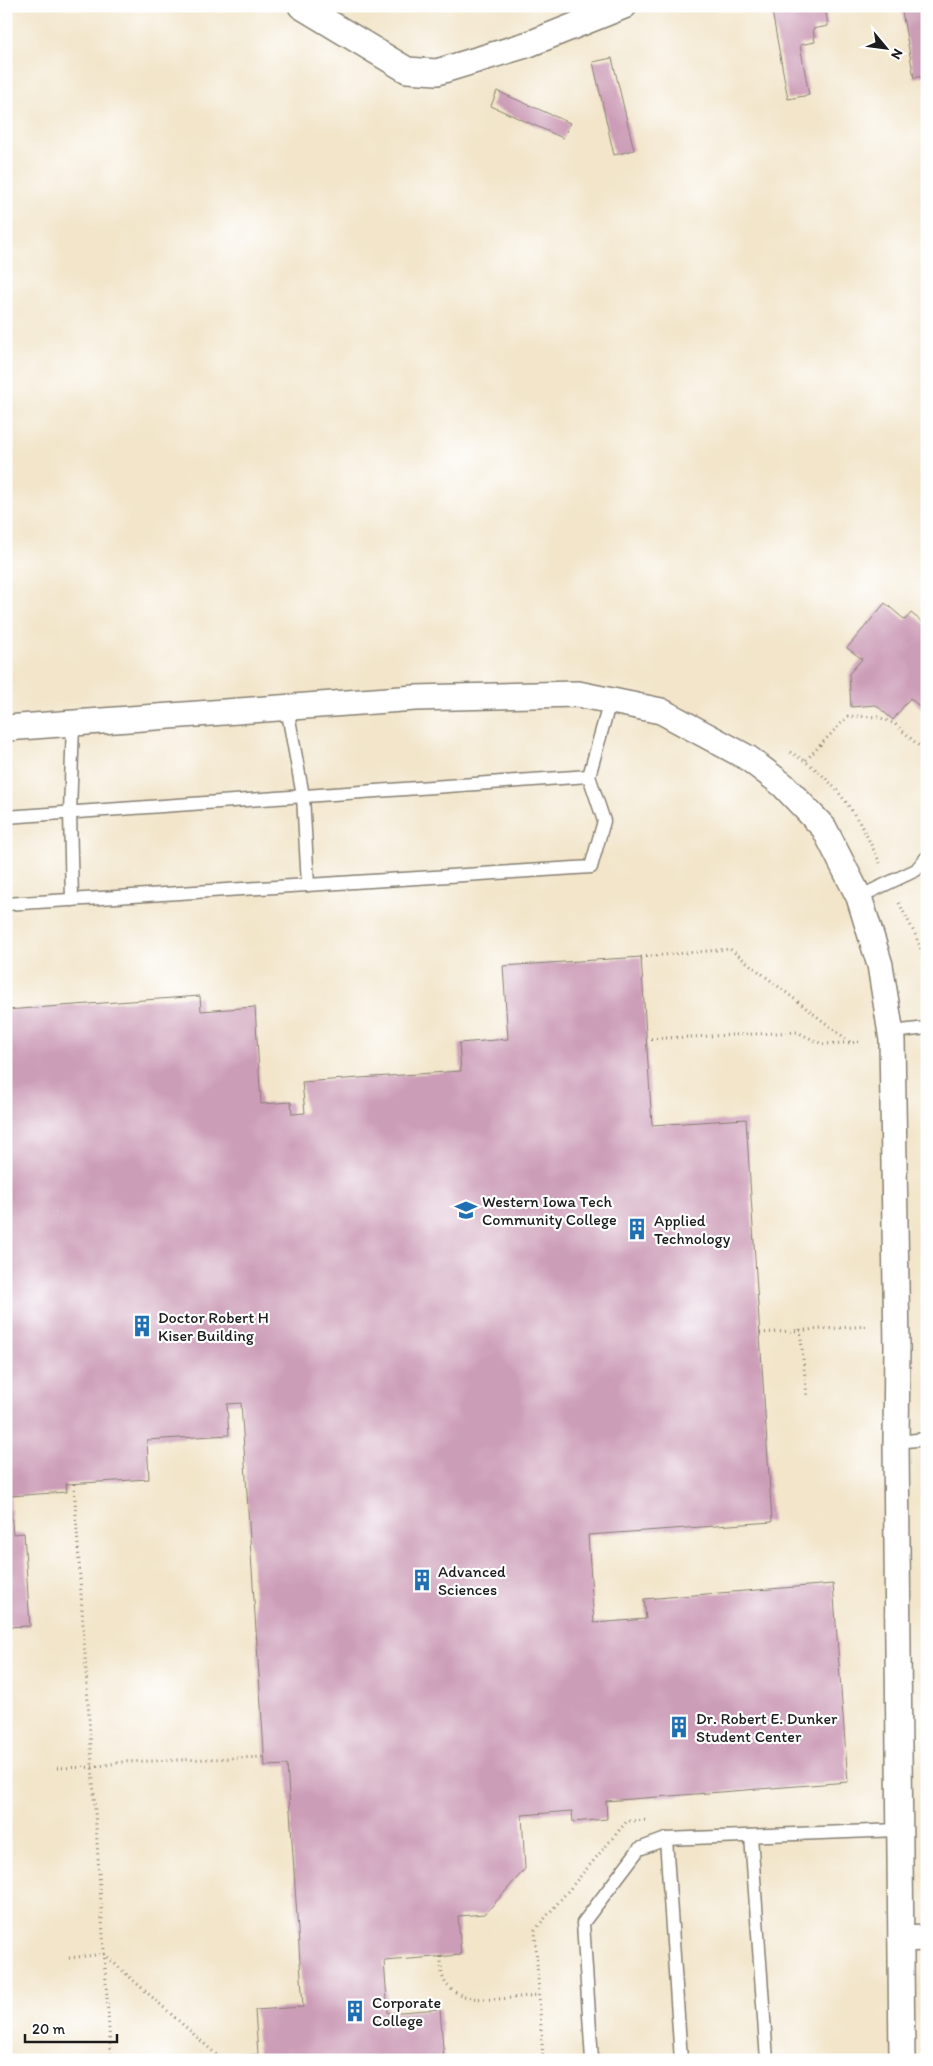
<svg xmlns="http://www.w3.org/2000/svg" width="933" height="2066" font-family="Itim,sans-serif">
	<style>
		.building { fill: #cc9db7 }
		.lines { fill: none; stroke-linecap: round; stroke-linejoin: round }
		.service-casing { stroke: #878073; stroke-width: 15 }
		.minor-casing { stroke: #878073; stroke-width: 28 }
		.path { stroke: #878073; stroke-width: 3; stroke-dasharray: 1 4; stroke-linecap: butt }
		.service { stroke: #fff; stroke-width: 12 }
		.minor { stroke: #fff; stroke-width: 25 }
		.labels { text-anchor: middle; stroke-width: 4.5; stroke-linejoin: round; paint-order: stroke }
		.poi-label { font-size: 16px; fill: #1c1c1c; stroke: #fff; text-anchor: start }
	</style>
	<rect width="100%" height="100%" fill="#fff"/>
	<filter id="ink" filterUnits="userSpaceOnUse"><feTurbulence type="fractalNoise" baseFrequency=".02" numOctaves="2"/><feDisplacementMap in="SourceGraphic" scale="10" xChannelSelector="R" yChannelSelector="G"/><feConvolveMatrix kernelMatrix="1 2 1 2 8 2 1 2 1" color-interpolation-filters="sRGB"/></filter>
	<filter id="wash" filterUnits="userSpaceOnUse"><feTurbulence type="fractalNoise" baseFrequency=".0096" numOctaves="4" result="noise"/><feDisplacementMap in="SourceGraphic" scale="20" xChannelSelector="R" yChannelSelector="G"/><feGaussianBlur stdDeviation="1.12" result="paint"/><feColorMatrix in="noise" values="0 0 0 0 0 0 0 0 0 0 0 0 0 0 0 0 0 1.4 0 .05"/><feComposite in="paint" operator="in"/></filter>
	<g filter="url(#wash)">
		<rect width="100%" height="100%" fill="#f2e5ca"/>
		<g id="blocks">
			<g class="building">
				<path d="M 771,6 L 825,6 L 828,26 L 813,29 L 815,42 L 800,45 L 809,95 L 788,99 Z"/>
				<path d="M 901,6 L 927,6 L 927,75 L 914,78 Z"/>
				<path d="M 612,58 L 634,150 L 614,155 L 593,62 Z"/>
				<path d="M 497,91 L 570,123 L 563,138 L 491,106 Z"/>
				<path d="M 885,603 L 905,620 L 911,613 L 927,626 L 927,709 L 925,711 L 910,698 L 893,720 L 876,705 L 851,707 L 849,674 L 862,659 L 847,648 Z"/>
				<path d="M 641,957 L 652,1125 L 746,1119 L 772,1522 L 588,1535 L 594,1623 L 646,1619 L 644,1599 L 833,1584 L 848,1782 L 606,1801 L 607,1819 L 573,1822 L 572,1811 L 522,1815 L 525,1869 L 485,1914 L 458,1916 L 461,1955 L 384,1961 L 388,2013 L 440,2009 L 444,2060 L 201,2060 L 258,2054 L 255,2010 L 303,2007 L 287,1765 L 265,1766 L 241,1403 L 227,1404 L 229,1435 L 147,1440 L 149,1479 L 66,1484 L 67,1492 L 10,1496 L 13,1534 L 24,1533 L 30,1626 L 6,1627 L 6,1010 L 200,996 L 201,1011 L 255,1007 L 261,1104 L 291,1102 L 292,1114 L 305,1113 L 302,1082 L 461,1071 L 459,1043 L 508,1039 L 503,966 Z"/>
			</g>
		</g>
	</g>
	<g filter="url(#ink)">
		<use href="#blocks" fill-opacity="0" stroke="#878073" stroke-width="1"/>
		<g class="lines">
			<g class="service-casing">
				<g id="service">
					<path d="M 287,708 L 303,796 L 308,885"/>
					<path d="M 6,817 L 589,776"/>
					<path d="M 859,897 L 916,870 L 927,857"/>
					<path d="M 72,900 L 70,813 L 73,724"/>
					<path d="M 6,904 L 591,867 L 604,821 L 589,776 L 610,701"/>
					<path d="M 892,1032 L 927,1028"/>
					<path d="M 896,1442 L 927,1439"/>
					<path d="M 751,1836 L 767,2060"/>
					<path d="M 666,1839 L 681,2060"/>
					<path d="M 592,2060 L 583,1923 L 639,1849 L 666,1839 L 899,1830"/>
				</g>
			</g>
			<g class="minor-casing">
				<g id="minor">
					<path d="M 301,6 L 407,70 L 437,72 L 529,44 L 624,6"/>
					<path d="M 6,728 L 415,698 L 578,694 L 661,711 L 748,758 L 783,785 L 824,828 L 859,897 L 880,965 L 892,1040 L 897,1347 L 896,1442 L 902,2060"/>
					<path d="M 901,1939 L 927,1938"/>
				</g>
			</g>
			<g class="path">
				<path d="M 790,752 C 836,777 859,818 880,863"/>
				<path d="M 806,760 L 848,716 L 879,717 L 895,724 L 927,753"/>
				<path d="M 899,903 L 916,936 L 927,966"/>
				<path d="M 641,957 L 730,949 L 850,1042"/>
				<path d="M 646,1039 L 797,1032 L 822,1044 L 863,1042"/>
				<path d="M 800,1329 L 807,1396"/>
				<path d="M 760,1333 L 869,1326"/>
				<path d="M 74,1484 L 111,2060"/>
				<path d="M 57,1768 L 94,1767 L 122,1762 L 264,1757"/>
				<path d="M 441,1957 C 441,1964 441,1974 444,1980 C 458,2009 512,1997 539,1995"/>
				<path d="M 69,1958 L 104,1954 L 219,2057"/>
				<path d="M 543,2060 L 535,1930 L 627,1821 L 649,1820"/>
			</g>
			<use href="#service" class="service"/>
			<use href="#minor" class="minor"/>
		</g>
	</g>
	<defs>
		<g id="university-bare" transform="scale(1.725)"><path d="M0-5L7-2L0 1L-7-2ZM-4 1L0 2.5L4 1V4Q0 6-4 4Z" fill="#1f6fb2" stroke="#fff" stroke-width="2.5" paint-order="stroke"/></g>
		<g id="building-bare" transform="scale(1.725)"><path d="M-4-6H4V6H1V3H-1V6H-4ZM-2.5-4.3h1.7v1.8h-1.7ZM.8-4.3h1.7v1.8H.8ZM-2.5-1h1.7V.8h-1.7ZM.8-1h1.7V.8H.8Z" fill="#1f6fb2" stroke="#fff" stroke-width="2.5" paint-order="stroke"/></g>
	</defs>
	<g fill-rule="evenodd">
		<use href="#university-bare" x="466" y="1210"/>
		<use href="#building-bare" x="637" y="1229"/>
		<use href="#building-bare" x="142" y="1326"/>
		<use href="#building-bare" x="422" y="1580"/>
		<use href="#building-bare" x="679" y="1727"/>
		<use href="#building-bare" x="355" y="2011"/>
	</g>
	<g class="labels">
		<g class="poi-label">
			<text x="482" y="1207">Western Iowa Tech<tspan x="482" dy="18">Community College</tspan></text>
			<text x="654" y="1226">Applied<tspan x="654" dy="18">Technology</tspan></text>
			<text x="158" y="1323">Doctor Robert H<tspan x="158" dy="18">Kiser Building</tspan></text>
			<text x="438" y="1577">Advanced<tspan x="438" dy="18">Sciences</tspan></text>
			<text x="696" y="1724">Dr. Robert E. Dunker<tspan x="696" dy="18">Student Center</tspan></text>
			<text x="372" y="2008">Corporate<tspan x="372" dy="18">College</tspan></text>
		</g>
	</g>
	<rect width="933" height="2066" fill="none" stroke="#fff" stroke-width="25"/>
	<g transform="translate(886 48) rotate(119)" stroke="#ffffff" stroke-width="4" paint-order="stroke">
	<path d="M0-4L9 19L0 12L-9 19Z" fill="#1c1c1c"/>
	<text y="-8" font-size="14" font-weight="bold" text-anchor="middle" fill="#1c1c1c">N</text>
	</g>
	<path d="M25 2034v8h92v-8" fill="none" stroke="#1c1c1c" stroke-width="2.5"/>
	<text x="32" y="2034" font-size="15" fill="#1c1c1c" stroke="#ffffff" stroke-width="4" paint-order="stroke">20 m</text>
</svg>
